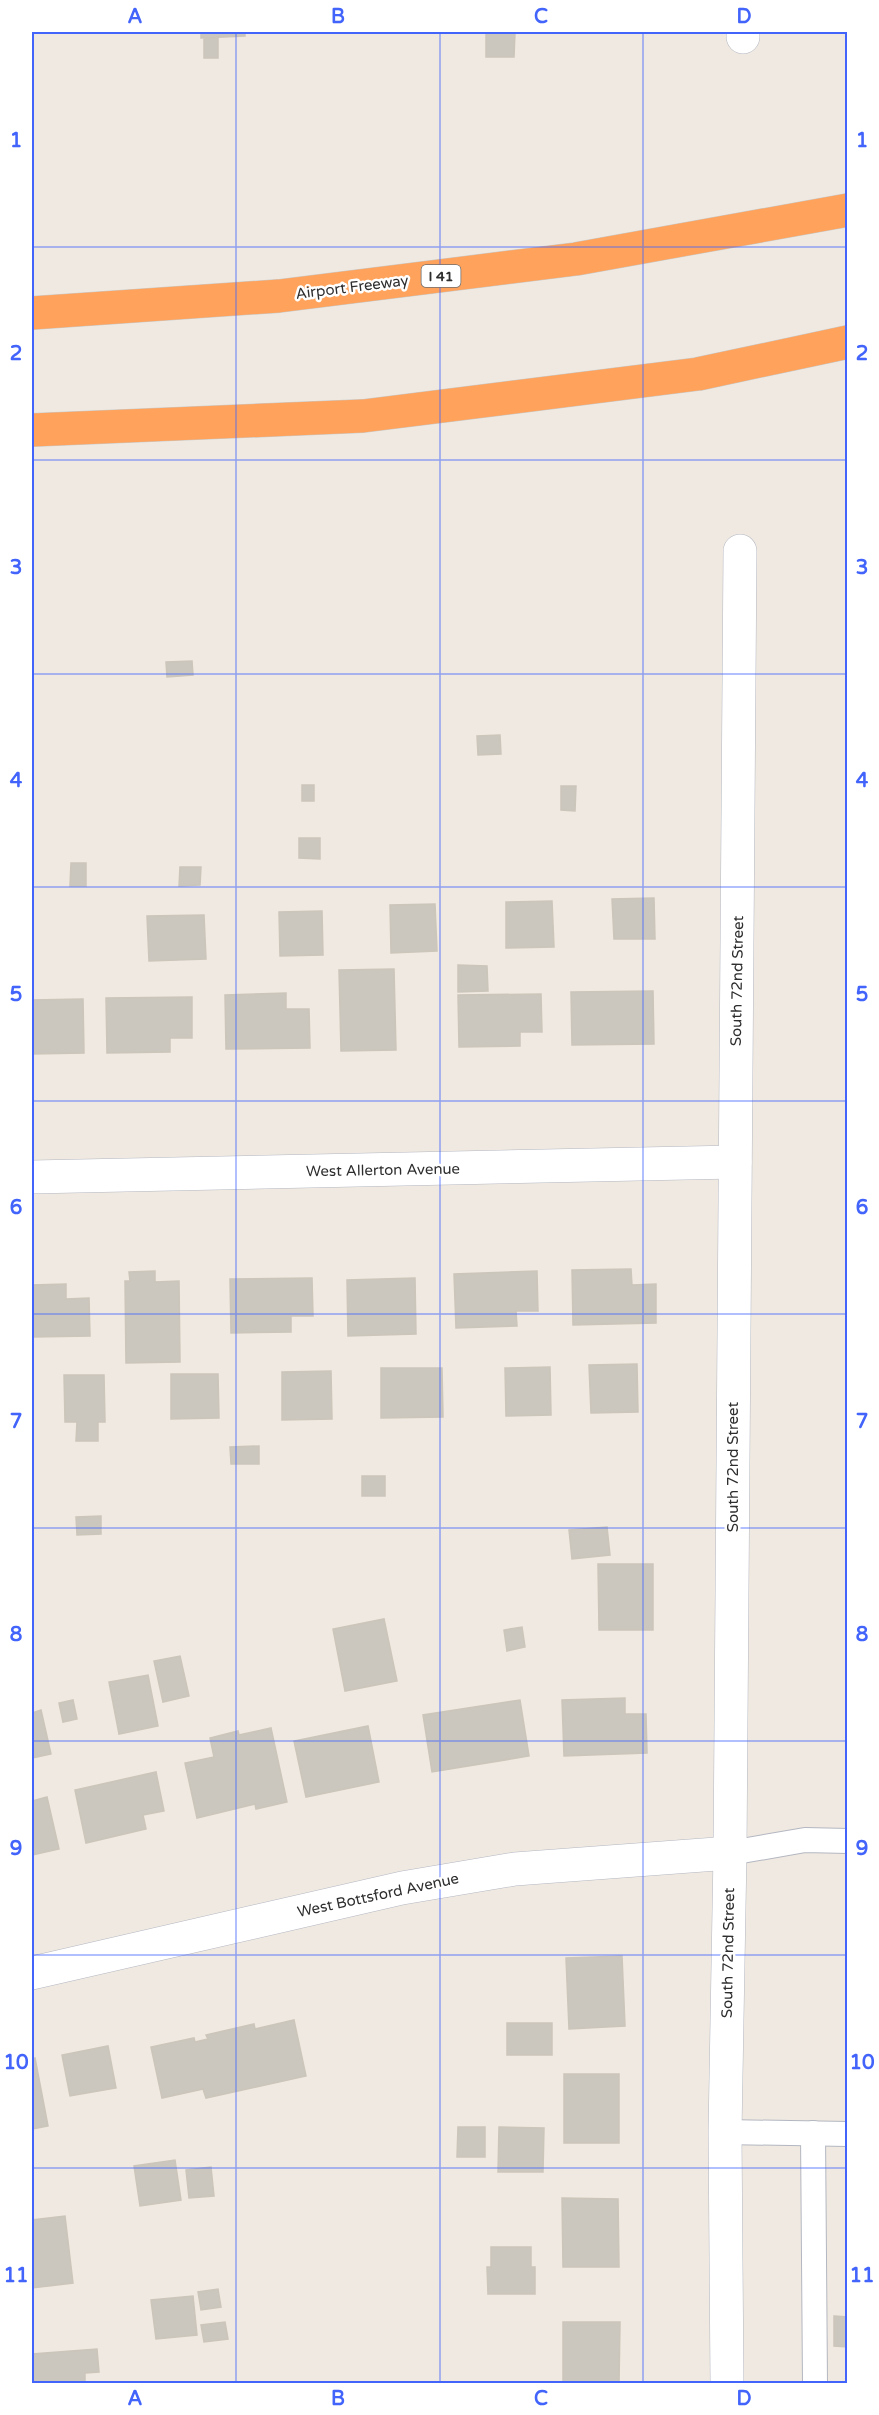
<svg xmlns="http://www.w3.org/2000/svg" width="879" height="2415" font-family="'Varela Round',sans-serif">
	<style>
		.building { fill: #cbc7bf; stroke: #cbc5ba; stroke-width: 1.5 }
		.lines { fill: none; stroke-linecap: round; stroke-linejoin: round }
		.lane-casing { stroke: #b4b7c1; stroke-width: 26 }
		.street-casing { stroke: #b4b7c1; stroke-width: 34 }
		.highway-casing { stroke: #c9c9c9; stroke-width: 34 }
		.lane { stroke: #fff; stroke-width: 24 }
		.street { stroke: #fff; stroke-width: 33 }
		.highway { stroke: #ffa35c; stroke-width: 33 }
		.grid { fill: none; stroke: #4264fb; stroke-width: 1.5; stroke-opacity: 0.55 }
		.labels { text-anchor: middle; stroke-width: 5; stroke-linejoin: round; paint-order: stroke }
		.shield { fill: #fff; stroke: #6d6d6d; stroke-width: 1.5 }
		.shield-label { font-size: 14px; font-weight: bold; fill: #2e2e2e }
		.street-label { font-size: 15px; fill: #2e2e2e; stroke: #fff }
		.neatline { fill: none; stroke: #4264fb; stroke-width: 2 }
		.grid-label { font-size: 20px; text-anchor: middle; font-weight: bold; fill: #4264fb }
	</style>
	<rect width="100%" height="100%" fill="#efe9e1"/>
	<g class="building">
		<path d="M 201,32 L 245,32 L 245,36 L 201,38 Z"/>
		<path d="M 486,32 L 515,32 L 514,57 L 486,57 Z"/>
		<path d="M 218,38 L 218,58 L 204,58 L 204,39 Z"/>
		<path d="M 192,661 L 193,675 L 167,677 L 166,662 Z"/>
		<path d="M 500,735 L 501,754 L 478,755 L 477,736 Z"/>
		<rect x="302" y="785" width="12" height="16"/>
		<path d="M 561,786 L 576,786 L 575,811 L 561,810 Z"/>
		<path d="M 299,838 L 320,838 L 320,859 L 299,858 Z"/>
		<path d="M 71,863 L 86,863 L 86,886 L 70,886 Z"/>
		<path d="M 180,867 L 201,867 L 200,885 L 179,886 Z"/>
		<path d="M 654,898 L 655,939 L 614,939 L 612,899 Z"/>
		<path d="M 552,901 L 554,947 L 506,948 L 506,902 Z"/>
		<path d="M 435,904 L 437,951 L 391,953 L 390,905 Z"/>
		<path d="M 322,911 L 323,955 L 280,956 L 279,912 Z"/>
		<path d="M 204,915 L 206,959 L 149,961 L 147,916 Z"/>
		<path d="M 458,965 L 487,966 L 488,991 L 458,992 Z"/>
		<path d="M 394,969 L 396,1050 L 341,1051 L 339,970 Z"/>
		<path d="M 653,991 L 654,1044 L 572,1045 L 571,992 Z"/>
		<path d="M 286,993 L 286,1009 L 309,1009 L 310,1048 L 226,1049 L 225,995 Z"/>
		<path d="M 541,994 L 542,1032 L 520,1032 L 520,1046 L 459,1047 L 458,995 Z"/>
		<path d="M 192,997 L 192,1038 L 170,1038 L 170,1052 L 107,1053 L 106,998 Z"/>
		<path d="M 83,999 L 84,1053 L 32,1054 L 32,1000 Z"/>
		<path d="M 631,1269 L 632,1285 L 656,1284 L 656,1323 L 573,1325 L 572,1270 Z"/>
		<path d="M 155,1271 L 155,1282 L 179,1281 L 180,1362 L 126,1363 L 125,1281 L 130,1281 L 129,1272 Z"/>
		<path d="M 537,1271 L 538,1311 L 516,1311 L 517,1326 L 456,1328 L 454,1274 Z"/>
		<path d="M 312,1278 L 313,1316 L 291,1316 L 291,1332 L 231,1333 L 230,1279 Z"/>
		<path d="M 415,1278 L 416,1334 L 348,1336 L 347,1280 Z"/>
		<path d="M 66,1284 L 66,1299 L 89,1298 L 90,1336 L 32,1337 L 32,1285 Z"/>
		<path d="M 637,1364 L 638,1412 L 591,1413 L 589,1365 Z"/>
		<path d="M 550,1367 L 551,1415 L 506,1416 L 505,1368 Z"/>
		<path d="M 381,1368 L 442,1368 L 443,1417 L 381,1418 Z"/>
		<path d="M 331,1371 L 332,1419 L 282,1420 L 282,1372 Z"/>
		<path d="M 171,1374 L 218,1374 L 219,1418 L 171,1419 Z"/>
		<path d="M 64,1375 L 104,1375 L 105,1422 L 98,1422 L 98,1441 L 76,1441 L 77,1422 L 65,1422 Z"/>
		<path d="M 259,1446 L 259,1464 L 231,1464 L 230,1447 Z"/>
		<rect x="362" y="1476" width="23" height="20"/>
		<path d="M 101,1516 L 101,1534 L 77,1535 L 76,1517 Z"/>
		<path d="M 607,1527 L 610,1555 L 572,1559 L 569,1530 Z"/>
		<path d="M 598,1564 L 653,1564 L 653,1630 L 599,1630 Z"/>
		<path d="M 384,1619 L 397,1681 L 345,1691 L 333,1629 Z"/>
		<path d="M 522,1627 L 525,1647 L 507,1651 L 504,1630 Z"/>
		<path d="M 180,1656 L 189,1696 L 163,1702 L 154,1661 Z"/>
		<path d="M 148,1675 L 158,1726 L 119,1734 L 109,1682 Z"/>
		<path d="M 625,1698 L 625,1714 L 646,1714 L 647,1753 L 564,1756 L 562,1700 Z"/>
		<path d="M 73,1700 L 77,1719 L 63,1722 L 59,1703 Z"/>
		<path d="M 520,1700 L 529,1756 L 432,1772 L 423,1715 Z"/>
		<path d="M 41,1710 L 51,1754 L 32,1758 L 32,1713 Z"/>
		<path d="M 368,1726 L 379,1782 L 306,1797 L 294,1741 Z"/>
		<path d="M 271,1728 L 287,1802 L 256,1809 L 255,1804 L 197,1818 L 185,1763 L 214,1757 L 210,1738 L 238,1731 L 239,1735 Z"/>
		<path d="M 156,1772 L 164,1811 L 143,1815 L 146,1829 L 86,1843 L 75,1790 Z"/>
		<path d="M 47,1797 L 59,1849 L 32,1855 L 32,1801 Z"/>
		<path d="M 622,1956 L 625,2026 L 569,2029 L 566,1958 Z"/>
		<path d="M 294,2020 L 306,2076 L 206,2098 L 203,2089 L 162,2098 L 151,2047 L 194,2038 L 195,2042 L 208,2039 L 206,2035 L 254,2024 L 255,2029 Z"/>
		<rect x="507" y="2023" width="45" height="32"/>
		<path d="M 108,2046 L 116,2088 L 70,2096 L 62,2055 Z"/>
		<path d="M 35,2058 L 48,2126 L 32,2129 L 32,2059 Z"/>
		<rect x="564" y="2074" width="55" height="69"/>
		<path d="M 458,2127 L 485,2127 L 485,2157 L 457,2157 Z"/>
		<path d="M 499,2127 L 544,2128 L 543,2172 L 498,2172 Z"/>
		<path d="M 175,2160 L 181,2200 L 140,2206 L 134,2166 Z"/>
		<path d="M 211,2167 L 214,2196 L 189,2198 L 186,2170 Z"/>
		<path d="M 562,2198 L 618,2199 L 619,2267 L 563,2267 Z"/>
		<path d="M 65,2216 L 73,2283 L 32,2288 L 32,2220 Z"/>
		<path d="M 491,2247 L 531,2247 L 531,2267 L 535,2267 L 535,2294 L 488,2294 L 487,2267 L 491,2267 Z"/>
		<path d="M 218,2289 L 221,2307 L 201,2310 L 198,2292 Z"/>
		<path d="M 193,2296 L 197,2335 L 156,2339 L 151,2300 Z"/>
		<path d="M 834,2316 L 848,2317 L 848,2347 L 834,2346 Z"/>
		<path d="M 225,2322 L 228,2339 L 204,2342 L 201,2325 Z"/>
		<path d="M 563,2322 L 620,2322 L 619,2384 L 563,2384 Z"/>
		<path d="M 97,2349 L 99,2372 L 85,2373 L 85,2384 L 32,2384 L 32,2354 Z"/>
	</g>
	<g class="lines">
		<g class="lane-casing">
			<g id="lane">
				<path d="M 730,1853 L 805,1840 L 848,1841"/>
				<path d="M 725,2132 L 848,2134"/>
				<path d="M 813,2133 L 815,2384"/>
			</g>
		</g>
		<g class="street-casing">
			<g id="street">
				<path d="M 743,32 L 743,37"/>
				<path d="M 32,1177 L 735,1162"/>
				<path d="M 32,1973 L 402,1888 L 515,1869 L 730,1853"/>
				<path d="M 727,2384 L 725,2132 L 730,1853 L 740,551"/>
			</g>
		</g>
		<g class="highway-casing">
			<g id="highway">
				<path d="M 32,313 L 279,296 L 576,259 L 848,210"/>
				<path d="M 32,430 L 363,416 L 698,374 L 848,342"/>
			</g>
		</g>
		<use href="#lane" class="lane"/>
		<use href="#street" class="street"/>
		<use href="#highway" class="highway"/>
	</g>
	<path class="grid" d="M 236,32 L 236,2384M 440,32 L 440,2384M 643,32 L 643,2384M 32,247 L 848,247M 32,460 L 848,460M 32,674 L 848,674M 32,887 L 848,887M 32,1101 L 848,1101M 32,1314 L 848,1314M 32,1528 L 848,1528M 32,1741 L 848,1741M 32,1955 L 848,1955M 32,2168 L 848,2168"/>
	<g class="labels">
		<rect class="shield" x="421.5" y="265" width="39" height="22" rx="4.5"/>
		<g class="shield-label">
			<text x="441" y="281">I 41</text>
		</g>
		<g class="street-label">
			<text transform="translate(352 287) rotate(-7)" y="5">Airport Freeway</text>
			<text transform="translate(737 981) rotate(-89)" y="5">South 72nd Street</text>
			<text transform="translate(383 1170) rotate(-1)" y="5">West Allerton Avenue</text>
			<text transform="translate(733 1467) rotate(-90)" y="5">South 72nd Street</text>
			<text transform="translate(378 1895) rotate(-12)" y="5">West Bottsford Avenue</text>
			<text transform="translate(728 1953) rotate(-89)" y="5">South 72nd Street</text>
		</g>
	</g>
	<rect width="879" height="2415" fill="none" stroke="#ffffff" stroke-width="66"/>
	<rect x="33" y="33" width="813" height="2349" class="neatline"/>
	<g class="grid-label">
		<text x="135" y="23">A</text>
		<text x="338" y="23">B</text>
		<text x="541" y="23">C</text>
		<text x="744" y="23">D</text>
		<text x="16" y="147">1</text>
		<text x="862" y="147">1</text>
		<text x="16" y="360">2</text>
		<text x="862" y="360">2</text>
		<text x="16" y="574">3</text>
		<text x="862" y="574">3</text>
		<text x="16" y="787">4</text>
		<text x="862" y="787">4</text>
		<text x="16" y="1001">5</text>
		<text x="862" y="1001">5</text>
		<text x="16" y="1214">6</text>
		<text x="862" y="1214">6</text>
		<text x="16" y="1428">7</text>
		<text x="862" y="1428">7</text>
		<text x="16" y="1641">8</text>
		<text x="862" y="1641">8</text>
		<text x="16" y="1855">9</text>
		<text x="862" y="1855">9</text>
		<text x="16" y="2069">10</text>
		<text x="862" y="2069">10</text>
		<text x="16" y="2282">11</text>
		<text x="862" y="2282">11</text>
		<text x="135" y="2405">A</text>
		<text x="338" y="2405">B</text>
		<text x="541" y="2405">C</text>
		<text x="744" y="2405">D</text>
	</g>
</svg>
